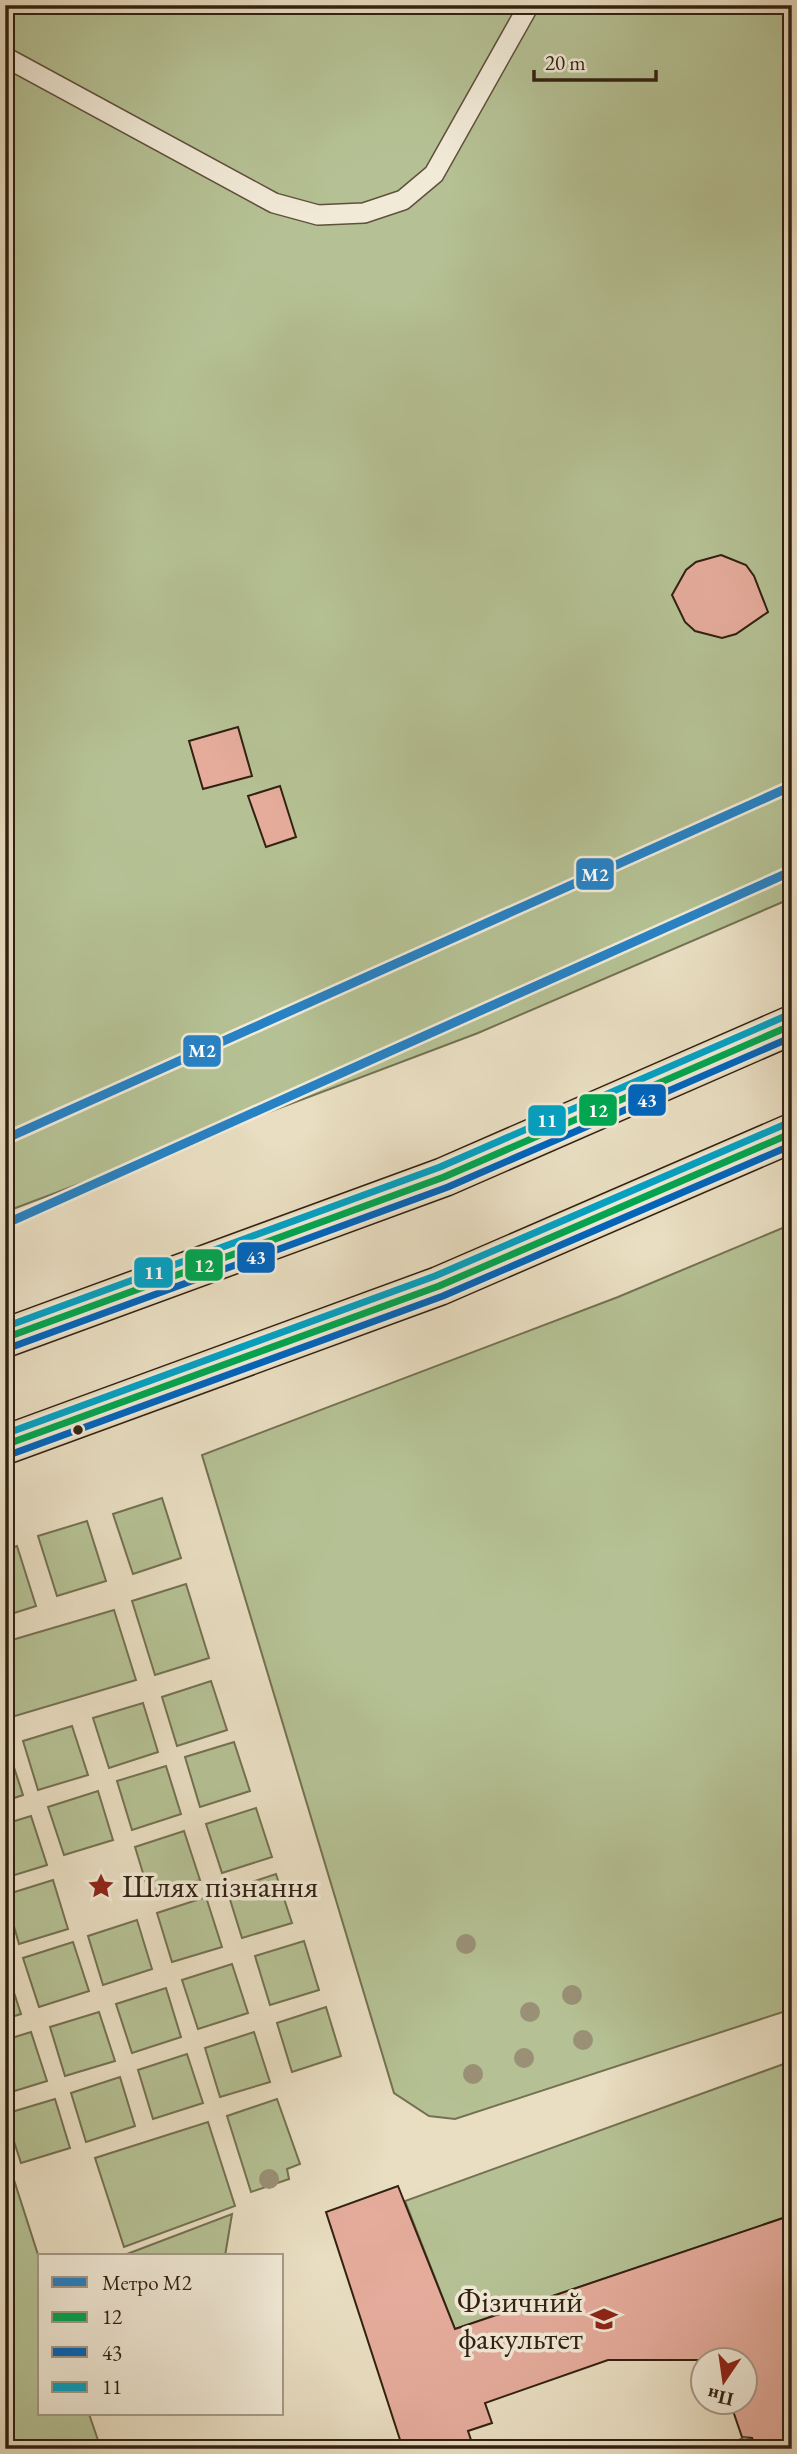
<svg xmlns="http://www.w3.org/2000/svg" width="797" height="2454" font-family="'EB Garamond',serif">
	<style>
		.green { fill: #b5c194; stroke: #747152; stroke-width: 2 }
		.building { fill: #e5ac9c; stroke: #322111; stroke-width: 2 }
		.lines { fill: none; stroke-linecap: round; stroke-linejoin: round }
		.service-casing { stroke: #60503d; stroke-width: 22 }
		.trunk-casing { stroke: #322111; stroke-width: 41 }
		.service { stroke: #f1ead7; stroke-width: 19 }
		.trunk { stroke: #e9dec2; stroke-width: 38 }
		.bus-1-casing { stroke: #f1ead7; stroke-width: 12 }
		.bus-2-casing { stroke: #f1ead7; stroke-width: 12 }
		.bus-3-casing { stroke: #f1ead7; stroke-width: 12 }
		.bus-1 { stroke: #00a651; stroke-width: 7 }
		.bus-2 { stroke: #0065bd; stroke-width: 7 }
		.bus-3 { stroke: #02a2c5; stroke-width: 7 }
		.metro-1-casing { stroke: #f1ead7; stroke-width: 14 }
		.metro-1 { stroke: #2782c5; stroke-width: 9 }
		.tree { fill: #9a9076 }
		.bus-dot { fill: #322111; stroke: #f1ead7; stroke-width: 2.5 }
		.labels { text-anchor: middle; stroke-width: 7; stroke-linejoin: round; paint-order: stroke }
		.poi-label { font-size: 32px; fill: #322111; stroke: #f1ead7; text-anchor: start }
		.line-badge { stroke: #f1ead7; stroke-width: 2.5 }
		.badge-label { font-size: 19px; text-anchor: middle; font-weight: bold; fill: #fff }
	</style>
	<rect width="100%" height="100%" fill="#e9dec2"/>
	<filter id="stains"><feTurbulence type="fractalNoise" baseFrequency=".00286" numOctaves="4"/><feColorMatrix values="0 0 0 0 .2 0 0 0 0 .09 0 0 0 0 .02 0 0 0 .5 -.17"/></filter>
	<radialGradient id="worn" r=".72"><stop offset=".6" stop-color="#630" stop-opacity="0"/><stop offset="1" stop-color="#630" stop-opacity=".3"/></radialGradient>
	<g class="green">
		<path d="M 5,5 L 792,5 L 792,898 L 478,1033 L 5,1212 Z"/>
		<path d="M 792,1224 L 792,2009 L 455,2119 L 429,2116 L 394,2093 L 202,1455 L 618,1297 Z"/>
		<path d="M 162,1498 L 181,1558 L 133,1574 L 113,1514 Z"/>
		<path d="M 87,1521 L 106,1581 L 57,1596 L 38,1536 Z"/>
		<path d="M 17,1546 L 36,1606 L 5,1616 L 5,1550 Z"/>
		<path d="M 186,1584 L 209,1658 L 155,1675 L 132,1601 Z"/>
		<path d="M 114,1610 L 136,1680 L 5,1719 L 5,1642 Z"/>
		<path d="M 211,1681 L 227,1730 L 177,1746 L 162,1697 Z"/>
		<path d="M 143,1703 L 158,1752 L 109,1768 L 93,1718 Z"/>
		<path d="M 72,1726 L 88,1775 L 38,1790 L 23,1741 Z"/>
		<path d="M 234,1742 L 250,1791 L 200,1807 L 185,1757 Z"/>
		<path d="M 7,1746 L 23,1795 L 5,1801 L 5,1747 Z"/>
		<path d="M 166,1766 L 181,1814 L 132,1830 L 117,1781 Z"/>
		<path d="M 98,1791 L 113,1840 L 64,1855 L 48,1807 Z"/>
		<path d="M 256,1808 L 272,1857 L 222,1873 L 206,1824 Z"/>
		<path d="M 31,1816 L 47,1865 L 5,1878 L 5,1824 Z"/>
		<path d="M 184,1831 L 200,1880 L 150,1896 L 135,1847 Z"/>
		<path d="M 276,1874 L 292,1923 L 242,1938 L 227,1890 Z"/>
		<path d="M 53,1880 L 68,1929 L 19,1944 L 5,1895 Z"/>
		<path d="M 206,1897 L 222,1947 L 172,1962 L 157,1913 Z"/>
		<path d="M 137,1920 L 152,1969 L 103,1985 L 88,1936 Z"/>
		<path d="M 304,1941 L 319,1990 L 270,2005 L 255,1956 Z"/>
		<path d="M 73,1942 L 89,1991 L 39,2007 L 23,1958 Z"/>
		<path d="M 232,1964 L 248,2013 L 198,2029 L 182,1980 Z"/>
		<path d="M 5,1965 L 21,2014 L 5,2019 Z"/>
		<path d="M 166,1988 L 181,2037 L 132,2053 L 116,2004 Z"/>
		<path d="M 326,2007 L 341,2056 L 292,2072 L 277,2023 Z"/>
		<path d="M 99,2012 L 115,2061 L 65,2076 L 50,2027 Z"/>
		<path d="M 31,2032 L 47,2081 L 5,2094 L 5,2040 Z"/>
		<path d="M 254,2032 L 270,2082 L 220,2097 L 205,2048 Z"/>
		<path d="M 187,2054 L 203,2103 L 153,2119 L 138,2070 Z"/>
		<path d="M 792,2061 L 792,2215 L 455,2329 L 405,2201 Z"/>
		<path d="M 120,2077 L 135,2126 L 86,2142 L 71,2093 Z"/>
		<path d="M 55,2099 L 70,2148 L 21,2163 L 5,2114 Z"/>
		<path d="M 277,2099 L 300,2164 L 287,2169 L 289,2179 L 251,2192 L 227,2116 Z"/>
		<path d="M 208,2122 L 235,2206 L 124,2247 L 95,2158 Z"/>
		<path d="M 5,2152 L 40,2261 L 40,2414 L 89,2414 L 101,2449 L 5,2449 Z"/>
		<path d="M 232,2214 L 225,2256 L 127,2256 L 127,2254 Z"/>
	</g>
	<g class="building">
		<path d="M 721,555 L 746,565 L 754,576 L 768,612 L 736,634 L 722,638 L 695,631 L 685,622 L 672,595 L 686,570 L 696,562 Z"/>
		<path d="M 238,727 L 252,776 L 203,789 L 189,741 Z"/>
		<path d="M 280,786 L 296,837 L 266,847 L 248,796 Z"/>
		<path d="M 398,2186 L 455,2329 L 792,2215 L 792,2449 L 757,2449 L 752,2438 L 742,2437 L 730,2402 L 745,2402 L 745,2360 L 608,2360 L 485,2403 L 492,2423 L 468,2431 L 474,2449 L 403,2449 L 326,2212 Z"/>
	</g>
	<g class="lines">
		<g class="service-casing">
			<g id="service">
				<path d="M 5,57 L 274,203 L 318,215 L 364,213 L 403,200 L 434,174 L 529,5"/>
				<path d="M 743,2449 L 745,2448"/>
			</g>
		</g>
		<g class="trunk-casing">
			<g id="trunk">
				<path d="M 5,1338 L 444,1177 L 792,1025"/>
				<path d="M 5,1445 L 439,1286 L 792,1133"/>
			</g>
		</g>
		<use href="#service" class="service"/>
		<use href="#trunk" class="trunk"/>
		<g class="bus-1-casing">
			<g id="bus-1">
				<path d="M 5,1338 L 444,1177 L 792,1025"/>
				<path d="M 5,1445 L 439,1286 L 792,1133"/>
			</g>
		</g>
		<g class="bus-2-casing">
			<g id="bus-2">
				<path d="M 9,1348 L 448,1187 L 792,1037"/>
				<path d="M 9,1455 L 443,1296 L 792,1145"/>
			</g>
		</g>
		<g class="bus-3-casing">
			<g id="bus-3">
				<path d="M 5,1327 L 440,1167 L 788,1015"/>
				<path d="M 5,1434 L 435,1276 L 788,1123"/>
			</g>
		</g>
		<use href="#bus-1" class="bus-1"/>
		<use href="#bus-2" class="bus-2"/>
		<use href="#bus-3" class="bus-3"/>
		<g class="metro-1-casing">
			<g id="metro-1">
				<path d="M 5,1139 L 792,786"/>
				<path d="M 5,1224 L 792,871"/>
			</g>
		</g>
		<use href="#metro-1" class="metro-1"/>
	</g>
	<g class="tree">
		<circle cx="466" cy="1944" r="10"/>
		<circle cx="572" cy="1995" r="10"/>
		<circle cx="530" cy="2012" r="10"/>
		<circle cx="583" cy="2040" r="10"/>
		<circle cx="524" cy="2058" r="10"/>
		<circle cx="473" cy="2074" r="10"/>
		<circle cx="269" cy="2179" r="10"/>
	</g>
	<defs>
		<g id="sight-bare" transform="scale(2.1)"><path d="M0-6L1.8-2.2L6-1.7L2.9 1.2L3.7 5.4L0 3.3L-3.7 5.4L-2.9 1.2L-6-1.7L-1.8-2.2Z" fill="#8f2418" stroke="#f1ead7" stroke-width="2.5" paint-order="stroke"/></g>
		<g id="university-bare" transform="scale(2.1)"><path d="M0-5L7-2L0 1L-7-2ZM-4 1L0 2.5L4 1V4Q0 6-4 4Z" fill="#8f2418" stroke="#f1ead7" stroke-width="2.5" paint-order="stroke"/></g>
	</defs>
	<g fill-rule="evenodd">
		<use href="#sight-bare" x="101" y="1886"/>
		<use href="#university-bare" x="604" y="2319"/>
	</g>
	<circle class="bus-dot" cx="78" cy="1430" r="6"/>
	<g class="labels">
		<g class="poi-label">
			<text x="122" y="1897">Шлях пізнання</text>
			<text x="583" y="2312" text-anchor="end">Фізичний<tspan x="583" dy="37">факультет</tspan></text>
		</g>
	</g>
	<g class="line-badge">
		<rect x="575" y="857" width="40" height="34" rx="7" fill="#2782c5"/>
		<rect x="182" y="1034" width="40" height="34" rx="7" fill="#2782c5"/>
		<rect x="627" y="1083" width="40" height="34" rx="7" fill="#0065bd"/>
		<rect x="578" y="1093" width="40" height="34" rx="7" fill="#00a651"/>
		<rect x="527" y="1104" width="40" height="33" rx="7" fill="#02a2c5"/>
		<rect x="236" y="1241" width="40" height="33" rx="7" fill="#0065bd"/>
		<rect x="184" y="1248" width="40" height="34" rx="7" fill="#00a651"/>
		<rect x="133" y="1256" width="41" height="33" rx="7" fill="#02a2c5"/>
	</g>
	<g class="badge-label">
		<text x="595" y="881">M2</text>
		<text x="202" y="1057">M2</text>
		<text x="647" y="1107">43</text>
		<text x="598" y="1117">12</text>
		<text x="547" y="1127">11</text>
		<text x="256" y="1264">43</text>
		<text x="204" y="1272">12</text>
		<text x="154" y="1279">11</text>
	</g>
	<rect width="797" height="2454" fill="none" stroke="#e9dec2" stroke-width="28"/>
	<rect x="7" y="7" width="783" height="2440" fill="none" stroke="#322111" stroke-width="3.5"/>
	<rect x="14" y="14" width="769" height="2426" fill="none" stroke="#322111" stroke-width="2"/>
	<rect x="38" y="2254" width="245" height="161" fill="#f1ead7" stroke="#a59a88" stroke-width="2"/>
	<rect x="52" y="2277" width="35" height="10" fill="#2782c5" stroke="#a59a88" stroke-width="2"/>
	<text x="102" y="2290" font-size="21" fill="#322111">Метро M2</text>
	<rect x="52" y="2312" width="35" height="10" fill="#00a651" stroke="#a59a88" stroke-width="2"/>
	<text x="102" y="2324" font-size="21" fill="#322111">12</text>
	<rect x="52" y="2347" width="35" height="10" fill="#0065bd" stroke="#a59a88" stroke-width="2"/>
	<text x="102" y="2360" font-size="21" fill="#322111">43</text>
	<rect x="52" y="2382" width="35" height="10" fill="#02a2c5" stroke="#a59a88" stroke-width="2"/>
	<text x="102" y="2394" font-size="21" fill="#322111">11</text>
	<g transform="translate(724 2381) rotate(193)"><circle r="33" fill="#f1ead7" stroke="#a59a88" stroke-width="2"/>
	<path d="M0-5L12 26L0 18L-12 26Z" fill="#8f2418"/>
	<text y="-10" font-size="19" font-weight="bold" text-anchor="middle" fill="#322111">Пн</text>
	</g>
	<path d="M534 70v10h122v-10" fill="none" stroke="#322111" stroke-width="3.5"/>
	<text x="545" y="70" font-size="21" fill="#322111" stroke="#f1ead7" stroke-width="5" paint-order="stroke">20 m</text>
	<rect width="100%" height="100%" filter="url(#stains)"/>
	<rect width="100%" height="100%" fill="url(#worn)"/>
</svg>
